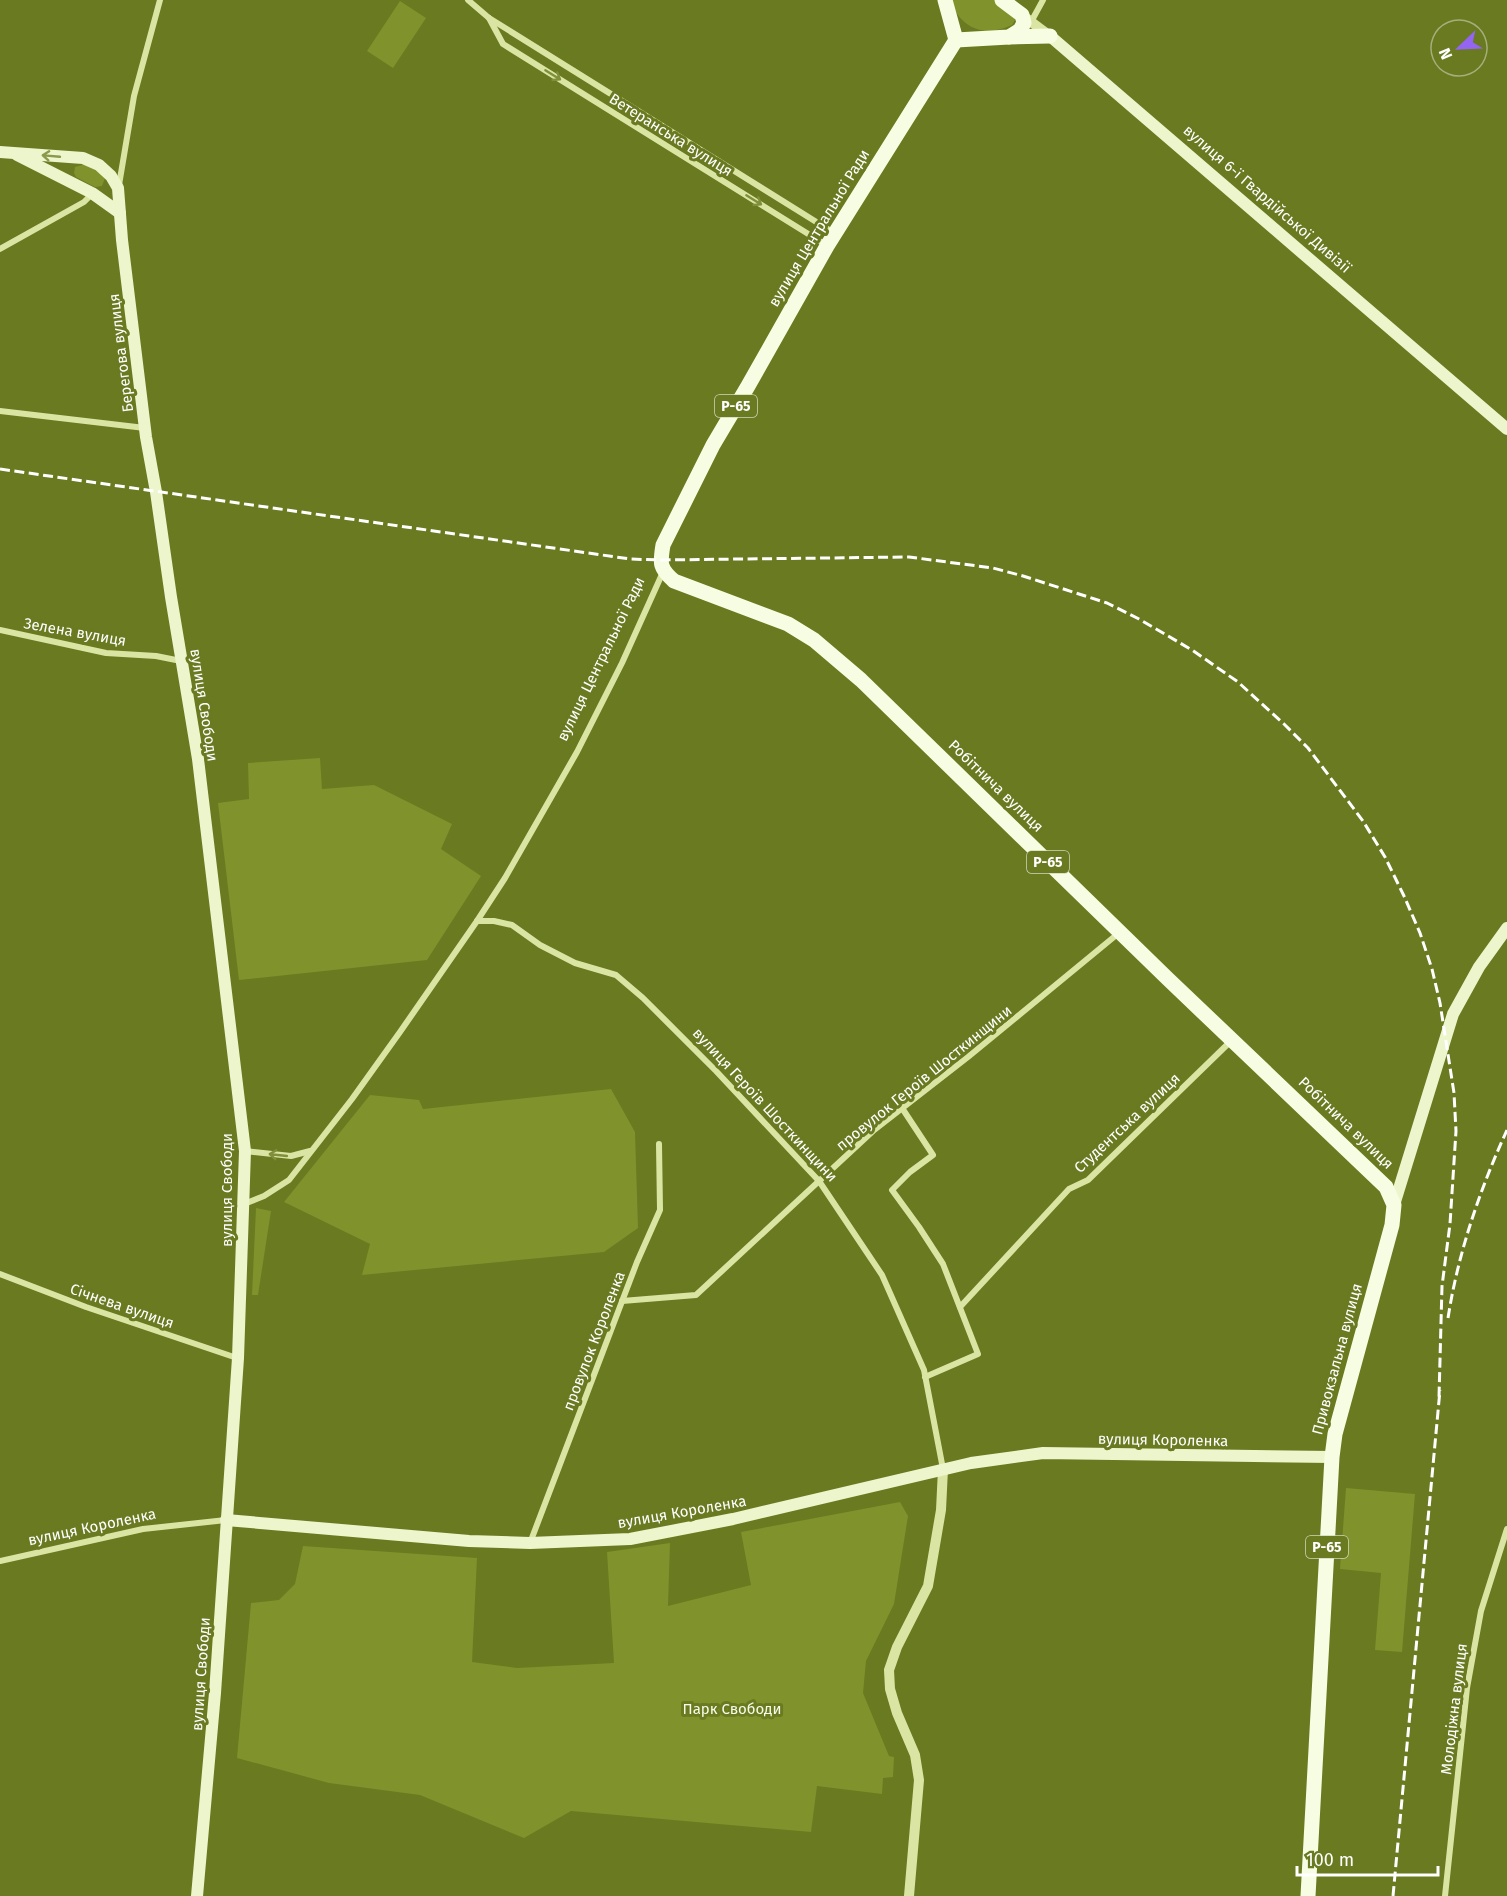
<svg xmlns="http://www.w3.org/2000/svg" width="1507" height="1896" font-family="'Fira Sans',sans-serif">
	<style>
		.green { fill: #80922b }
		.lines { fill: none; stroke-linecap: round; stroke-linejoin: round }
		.minor { stroke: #dae5a3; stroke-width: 6 }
		.tertiary { stroke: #dae5a3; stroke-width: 10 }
		.secondary { stroke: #edf5cc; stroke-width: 12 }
		.primary { stroke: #f7fde3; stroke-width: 15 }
		.rail { stroke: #fff; stroke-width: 3; stroke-dasharray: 10 4.5; stroke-linecap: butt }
		.oneway { stroke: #808f3b }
		.oneway2 { stroke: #8a994c }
		.labels { text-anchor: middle; stroke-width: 6; stroke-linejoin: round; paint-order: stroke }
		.shield { fill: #697a21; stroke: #d2d7bc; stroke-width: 1.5 }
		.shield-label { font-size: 14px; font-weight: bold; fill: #fff }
		.street-label { font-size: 15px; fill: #fff; stroke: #697a21 }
		.park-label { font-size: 15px; fill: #f7fbe8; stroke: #697a21 }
	</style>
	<rect width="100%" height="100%" fill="#697a21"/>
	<g class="green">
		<path d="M 950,0 L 994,0 L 1013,16 L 1015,20 L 1012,25 C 984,38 961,29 950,0 Z"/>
		<path d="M 400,1 L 426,18 L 393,68 L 367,51 Z"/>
		<path d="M 85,164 L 99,171 L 105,178 L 102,186 L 95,187 L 76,177 L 74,173 L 75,167 Z"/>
		<path d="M 320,758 L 322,789 L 374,785 L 452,824 L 441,849 L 481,876 L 427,960 L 239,980 L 218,803 L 249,799 L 248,763 Z"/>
		<path d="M 611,1089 L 635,1132 L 638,1228 L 604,1252 L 362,1275 L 370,1244 L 284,1202 L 370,1095 L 419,1100 L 423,1109 Z"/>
		<path d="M 256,1208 L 271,1211 L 258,1295 L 252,1295 Z"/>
		<path d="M 1346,1488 L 1415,1494 L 1402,1652 L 1375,1650 L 1381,1573 L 1340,1569 Z"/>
		<path d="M 900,1502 L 908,1516 L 894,1604 L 866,1661 L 863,1693 L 889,1756 L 894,1757 L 893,1777 L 883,1778 L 882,1794 L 817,1786 L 811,1832 L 571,1811 L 524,1838 L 420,1795 L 329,1783 L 237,1758 L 251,1603 L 279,1600 L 295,1584 L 303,1546 L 477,1558 L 472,1662 L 517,1668 L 614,1663 L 607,1552 L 670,1543 L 668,1606 L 751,1585 L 741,1532 Z"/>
	</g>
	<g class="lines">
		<g class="minor">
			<path d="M 468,0 L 489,18 L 834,233"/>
			<path d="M 489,18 L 503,44 L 826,245"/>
			<path d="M 1031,22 L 1043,0"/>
			<path d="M 119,185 L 134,96 L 160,0"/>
			<path d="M 0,249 L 84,202 L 92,194"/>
			<path d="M 0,411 L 145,428"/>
			<path d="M 0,630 L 106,653 L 156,656 L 181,661"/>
			<path d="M 477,921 L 494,921 L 512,925 L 540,945 L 575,963 L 616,975 L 643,998 L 716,1071 L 819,1181 L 882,1275 L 924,1370 L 943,1469"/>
			<path d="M 902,1108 L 933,1155 L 910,1172 L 892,1190 L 919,1227 L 943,1264 L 978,1354 L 925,1377"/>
			<path d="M 245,1151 L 291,1156 L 310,1151"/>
			<path d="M 244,1204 L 264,1196 L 289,1180 L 352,1099 L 400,1032 L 477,921 L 505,878 L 577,752 L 622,663 L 663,572"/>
			<path d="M 0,1274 L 86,1307 L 237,1358"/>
			<path d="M 622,1301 L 696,1295 L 873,1131 L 968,1057 L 1120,932"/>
			<path d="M 960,1307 L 1069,1189 L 1088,1180 L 1232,1040"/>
			<path d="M 530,1543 L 637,1262 L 660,1210 L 659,1144"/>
			<path d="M 0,1561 L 143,1529 L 226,1520"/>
			<path d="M 1445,1896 L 1467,1688 L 1481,1611 L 1507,1529"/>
		</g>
		<g class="tertiary">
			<path d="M 1022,15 L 1050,36"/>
			<path d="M 909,1896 L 919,1780 L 915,1755 L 897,1713 L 890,1689 L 889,1670 L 897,1647 L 928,1586 L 941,1510 L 943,1469"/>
		</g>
		<g class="secondary">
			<path d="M 1050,36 L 1507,429"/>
			<path d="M 0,152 L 83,158 L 99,165 L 111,176 L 118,188 L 122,240 L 146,437 L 156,492 L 171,597 L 198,759 L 245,1151 L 238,1358 L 215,1693 L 197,1896"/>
			<path d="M 17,155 L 92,193 L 120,213"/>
			<path d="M 1394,1205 L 1453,1014 L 1479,967 L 1507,928"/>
			<path d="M 226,1520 L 469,1541 L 530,1543 L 630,1539 L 733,1519 L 971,1463 L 1043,1453 L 1332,1457"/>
		</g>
		<g class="primary">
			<path d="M 945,0 L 956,40"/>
			<path d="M 1009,37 L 1050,36"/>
			<path d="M 956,40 L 827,246 L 748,386 L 713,445 L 663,545 C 660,563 659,568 674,581 L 788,624 L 814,640 L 861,680 L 1168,979 L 1386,1187 L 1394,1205 L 1392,1225 L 1335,1434 L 1332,1457 L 1308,1896"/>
			<path d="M 956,40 L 1009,37 L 1020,30 L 1024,23 L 1022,15 L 1002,0"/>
		</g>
		<g class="rail">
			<path d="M 0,469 L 630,559 L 660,560 L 909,557 L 993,568 L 1023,576 L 1107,603 L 1139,619 L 1192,650 L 1238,682 L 1284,724 L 1308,748 L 1363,821 L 1385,857 L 1404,896 L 1420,933 L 1432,969 L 1440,1003 L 1454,1093 L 1456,1131 L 1450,1224 L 1442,1286 L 1439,1397"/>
			<path d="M 1448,1318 C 1458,1253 1480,1189 1507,1130"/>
			<path d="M 1393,1896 L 1440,1390"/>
		</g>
	</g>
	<defs><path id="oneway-shaft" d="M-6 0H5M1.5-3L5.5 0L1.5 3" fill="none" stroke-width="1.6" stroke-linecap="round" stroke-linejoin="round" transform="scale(1.5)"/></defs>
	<g class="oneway">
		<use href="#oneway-shaft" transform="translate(553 75) rotate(32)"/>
		<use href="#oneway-shaft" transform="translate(754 200) rotate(32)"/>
		<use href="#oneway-shaft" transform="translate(278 1155) rotate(-174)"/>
	</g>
	<use class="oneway2" href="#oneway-shaft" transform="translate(51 156) rotate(-175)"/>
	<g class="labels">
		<g class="shield">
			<rect x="715" y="395" width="42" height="22" rx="4.5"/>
			<rect x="1027" y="851" width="42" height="22" rx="4.5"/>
			<rect x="1306" y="1536" width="42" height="22" rx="4.5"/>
		</g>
		<g class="shield-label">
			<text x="736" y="411">Р-65</text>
			<text x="1048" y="867">Р-65</text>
			<text x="1327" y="1552">Р-65</text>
		</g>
		<g class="street-label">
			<text transform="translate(671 135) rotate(32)" y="5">Ветеранська вулиця</text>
			<text transform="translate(1267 199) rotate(41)" y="5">вулиця 6-ї Гвардійської Дивізії</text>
			<text transform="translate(819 228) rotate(-59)" y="5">вулиця Центральної Ради</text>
			<text transform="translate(121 353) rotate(-97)" y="5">Берегова вулиця</text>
			<text transform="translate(75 632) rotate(10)" y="5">Зелена вулиця</text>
			<text transform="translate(601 659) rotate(-64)" y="5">вулиця Центральної Ради</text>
			<text transform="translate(204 705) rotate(81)" y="5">вулиця Свободи</text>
			<text transform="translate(996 786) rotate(44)" y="5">Робітнича вулиця</text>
			<text transform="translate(924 1078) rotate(-39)" y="5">провулок Героїв Шосткинщини</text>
			<text transform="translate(765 1105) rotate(47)" y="5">вулиця Героїв Шосткинщини</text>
			<text transform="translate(1127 1123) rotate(-43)" y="5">Студентська вулиця</text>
			<text transform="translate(1346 1123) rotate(44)" y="5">Робітнича вулиця</text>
			<text transform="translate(227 1190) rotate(-90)" y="5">вулиця Свободи</text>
			<text transform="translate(122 1306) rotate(19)" y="5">Січнева вулиця</text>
			<text transform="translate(594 1341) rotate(-69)" y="5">провулок Короленка</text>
			<text transform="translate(1337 1359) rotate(-75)" y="5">Привокзальна вулиця</text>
			<text transform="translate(1163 1440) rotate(1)" y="5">вулиця Короленка</text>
			<text transform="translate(682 1512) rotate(-10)" y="5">вулиця Короленка</text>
			<text transform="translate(92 1527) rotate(-12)" y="5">вулиця Короленка</text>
			<text transform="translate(201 1674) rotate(-86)" y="5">вулиця Свободи</text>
			<text transform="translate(1454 1709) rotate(-83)" y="5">Молодіжна вулиця</text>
		</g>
		<g class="park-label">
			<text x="732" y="1714">Парк Свободи</text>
		</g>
	</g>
	<g transform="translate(1459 48) rotate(247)"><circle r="28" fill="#697a21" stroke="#a5af7a" stroke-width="1.5"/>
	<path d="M0-4.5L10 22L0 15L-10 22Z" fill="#9365f1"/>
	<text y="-9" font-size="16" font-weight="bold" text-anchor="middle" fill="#ffffff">N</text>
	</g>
	<path d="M1297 1866v9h141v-9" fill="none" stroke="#ffffff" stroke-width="3"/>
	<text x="1306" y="1866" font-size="18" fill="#ffffff" stroke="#697a21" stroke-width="4.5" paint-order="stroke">100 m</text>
</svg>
